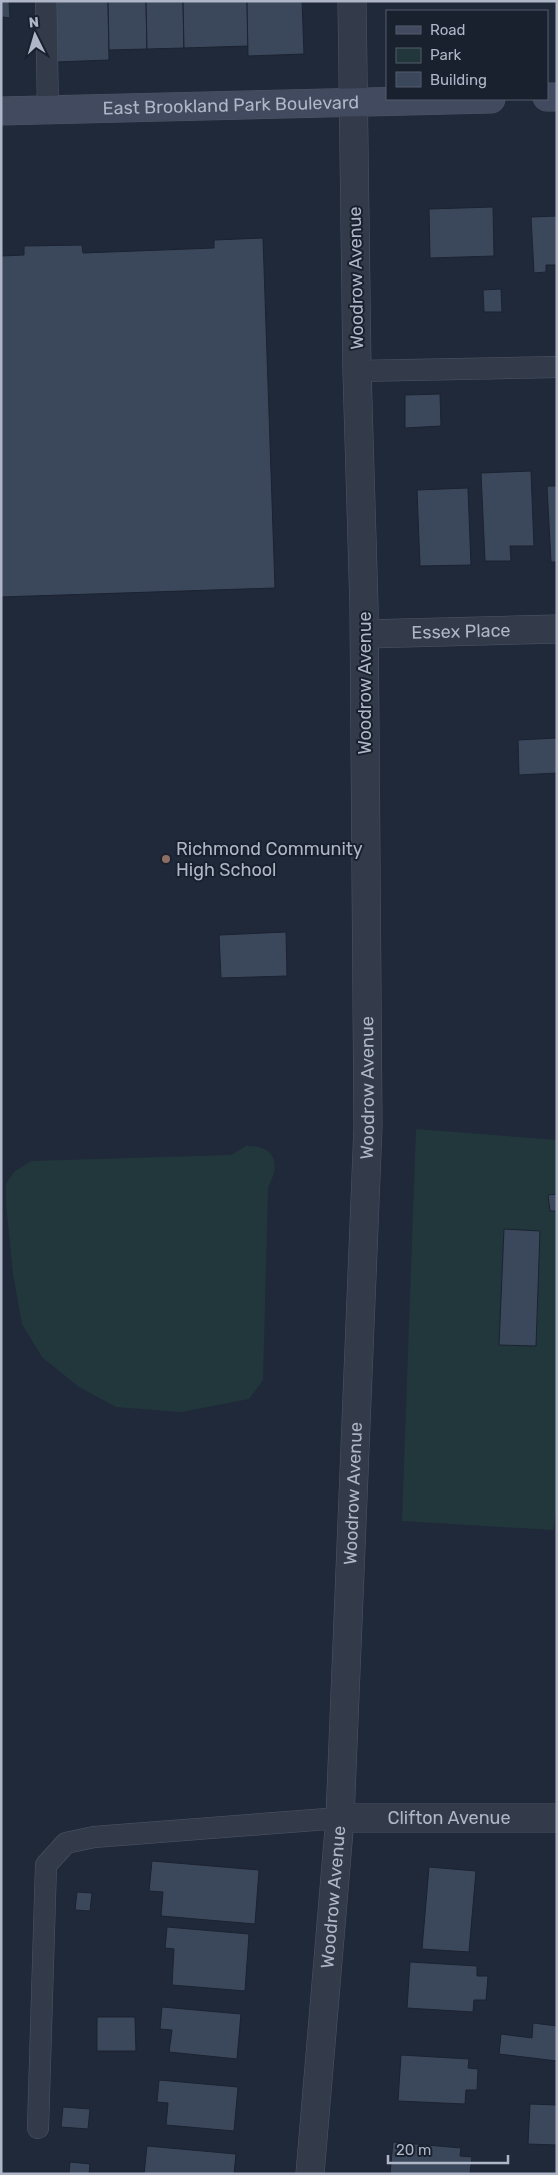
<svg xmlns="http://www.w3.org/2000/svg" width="558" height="2175" font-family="Rubik,sans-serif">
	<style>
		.green { fill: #22373b }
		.building { fill: #3b475b; stroke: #1b2331 }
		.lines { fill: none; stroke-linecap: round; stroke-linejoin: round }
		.service-casing { stroke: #4e5665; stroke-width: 22 }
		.minor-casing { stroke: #4e5665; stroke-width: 29 }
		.secondary-casing { stroke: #4e5665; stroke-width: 29 }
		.service { stroke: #333b4a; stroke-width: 21 }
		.minor { stroke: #333b4a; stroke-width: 28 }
		.secondary { stroke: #414a5e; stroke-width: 28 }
		.education-dot { fill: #8d6e63; stroke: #19212f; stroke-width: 2 }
		.labels { text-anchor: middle; stroke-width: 4; stroke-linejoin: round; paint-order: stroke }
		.street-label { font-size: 18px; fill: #aeb6c7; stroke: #19212f }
		.poi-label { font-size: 18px; fill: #aeb6c7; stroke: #19212f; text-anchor: start }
	</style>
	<rect width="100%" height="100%" fill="#20293a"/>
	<g class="green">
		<path d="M 416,1129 L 557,1140 L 557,1504 L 553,1530 L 402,1521 Z"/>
		<path d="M 246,1146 C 274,1145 282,1163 268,1187 L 263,1380 L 249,1399 L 181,1412 L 116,1407 L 79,1387 L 42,1357 L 22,1324 L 13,1274 L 6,1204 L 6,1184 L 14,1172 L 31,1161 L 231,1155 Z"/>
	</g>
	<g class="building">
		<path d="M 1,1 L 9,1 L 10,18 L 3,17 L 3,31 L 1,31 Z"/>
		<path d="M 54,1 L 108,1 L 109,60 L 56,62 Z"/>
		<path d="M 108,1 L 146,1 L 147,49 L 109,50 Z"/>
		<path d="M 146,1 L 183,1 L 184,48 L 147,49 Z"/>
		<path d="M 183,1 L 247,1 L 248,46 L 184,48 Z"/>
		<path d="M 247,1 L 302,1 L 304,54 L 248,56 Z"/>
		<path d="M 493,207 L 494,256 L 430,258 L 429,209 Z"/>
		<path d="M 557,216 L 557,265 L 546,265 L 546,272 L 534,273 L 531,217 Z"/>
		<path d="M 263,238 L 275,588 L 1,597 L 1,256 L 24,255 L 24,246 L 82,245 L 83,253 L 214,248 L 214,240 Z"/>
		<path d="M 501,289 L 502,312 L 484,312 L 483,290 Z"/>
		<path d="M 440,394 L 441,426 L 405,428 L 405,395 Z"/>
		<path d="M 531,471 L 534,546 L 510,546 L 511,561 L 485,561 L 481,473 Z"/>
		<path d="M 547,486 L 557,486 L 557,562 L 551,562 Z"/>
		<path d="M 468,488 L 471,565 L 420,566 L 417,490 Z"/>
		<path d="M 557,738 L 557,773 L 519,775 L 518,740 Z"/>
		<path d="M 286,932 L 287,976 L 221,978 L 219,935 Z"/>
		<path d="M 557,1194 L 557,1211 L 550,1211 L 548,1195 Z"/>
		<path d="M 504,1229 L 540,1231 L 536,1346 L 499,1345 Z"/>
		<path d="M 152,1861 L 259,1870 L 255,1924 L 161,1916 L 163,1892 L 149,1891 Z"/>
		<path d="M 429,1867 L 476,1871 L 469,1952 L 422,1949 Z"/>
		<path d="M 77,1892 L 92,1893 L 90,1911 L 75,1910 Z"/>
		<path d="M 167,1927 L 249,1934 L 245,1991 L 172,1985 L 174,1949 L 165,1948 Z"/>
		<path d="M 410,1962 L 477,1966 L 477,1976 L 488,1976 L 486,2000 L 474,2000 L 473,2012 L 407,2008 Z"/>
		<path d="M 162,2007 L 241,2014 L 237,2059 L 169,2052 L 172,2030 L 160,2029 Z"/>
		<path d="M 97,2017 L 135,2017 L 136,2051 L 97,2051 Z"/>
		<path d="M 533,2023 L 557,2026 L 557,2061 L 499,2054 L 501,2034 L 532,2038 Z"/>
		<path d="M 401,2055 L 469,2059 L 468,2068 L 478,2069 L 477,2090 L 466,2090 L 465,2104 L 398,2101 Z"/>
		<path d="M 159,2080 L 238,2087 L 234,2131 L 166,2125 L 168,2103 L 157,2102 Z"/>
		<path d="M 530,2104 L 557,2105 L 557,2145 L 528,2144 Z"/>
		<path d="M 63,2107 L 90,2109 L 88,2129 L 61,2127 Z"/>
		<path d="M 393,2142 L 461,2148 L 460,2156 L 472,2157 L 470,2174 L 390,2174 Z"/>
		<path d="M 147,2146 L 236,2154 L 234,2174 L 144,2174 Z"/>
		<path d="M 70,2162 L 90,2164 L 89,2174 L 69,2174 Z"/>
	</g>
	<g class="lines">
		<g class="service-casing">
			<g id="service">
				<path d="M 46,1 L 48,110"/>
				<path d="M 357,371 L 557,367"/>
				<path d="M 38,2128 L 46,1865 L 66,1843 L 94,1837 L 340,1818"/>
			</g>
		</g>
		<g class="minor-casing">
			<g id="minor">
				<path id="s1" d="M 365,634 L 557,629"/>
				<path id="s2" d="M 340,1818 L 557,1818"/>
				<path id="s3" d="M 310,2174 L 340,1818 L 368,1127 L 364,607 L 357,371 L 352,1"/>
			</g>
		</g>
		<g class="secondary-casing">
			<g id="secondary">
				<path d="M 547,97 L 557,97"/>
				<path id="s4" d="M 1,111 L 491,99"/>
			</g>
		</g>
		<use href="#service" class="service"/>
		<use href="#minor" class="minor"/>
		<use href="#secondary" class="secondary"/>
	</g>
	<circle class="education-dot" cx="166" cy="859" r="5"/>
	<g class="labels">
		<g class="street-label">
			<text dy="6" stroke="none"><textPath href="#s4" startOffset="230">East Brookland Park Boulevard</textPath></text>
			<text transform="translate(356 278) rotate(-91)" y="6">Woodrow Avenue</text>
			<text dy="6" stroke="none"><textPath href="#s1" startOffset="96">Essex Place</textPath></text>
			<text transform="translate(365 683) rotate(-90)" y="6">Woodrow Avenue</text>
			<text dy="6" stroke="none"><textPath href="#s3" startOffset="1088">Woodrow Avenue</textPath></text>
			<text dy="6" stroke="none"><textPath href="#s3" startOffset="682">Woodrow Avenue</textPath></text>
			<text dy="6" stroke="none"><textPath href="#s2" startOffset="109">Clifton Avenue</textPath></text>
			<text dy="6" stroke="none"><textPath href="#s3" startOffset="278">Woodrow Avenue</textPath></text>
		</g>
		<g class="poi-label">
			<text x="176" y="855">Richmond Community<tspan x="176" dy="21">High School</tspan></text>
		</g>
	</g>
	<rect width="558" height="2175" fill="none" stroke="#aeb6c7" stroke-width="5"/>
	<rect x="386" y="10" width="162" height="90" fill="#19212f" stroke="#555d6c"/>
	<rect x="396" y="26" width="25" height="8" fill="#414a5e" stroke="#555d6c"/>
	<text x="430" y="35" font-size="15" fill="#aeb6c7">Road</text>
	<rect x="396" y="48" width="25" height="15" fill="#22373b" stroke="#555d6c"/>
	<text x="430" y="60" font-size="15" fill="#aeb6c7">Park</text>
	<rect x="396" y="72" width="25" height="15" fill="#3b475b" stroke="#555d6c"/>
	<text x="430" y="85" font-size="15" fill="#aeb6c7">Building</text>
	<g transform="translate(35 35) rotate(355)" stroke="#19212f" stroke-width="4" paint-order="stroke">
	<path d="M0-4L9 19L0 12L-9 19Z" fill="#aeb6c7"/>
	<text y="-8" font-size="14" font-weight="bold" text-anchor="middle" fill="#aeb6c7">N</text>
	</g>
	<path d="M388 2155v8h120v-8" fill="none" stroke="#aeb6c7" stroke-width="2.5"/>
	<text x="396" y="2155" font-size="15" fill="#aeb6c7" stroke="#19212f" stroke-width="4" paint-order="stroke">20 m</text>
</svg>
